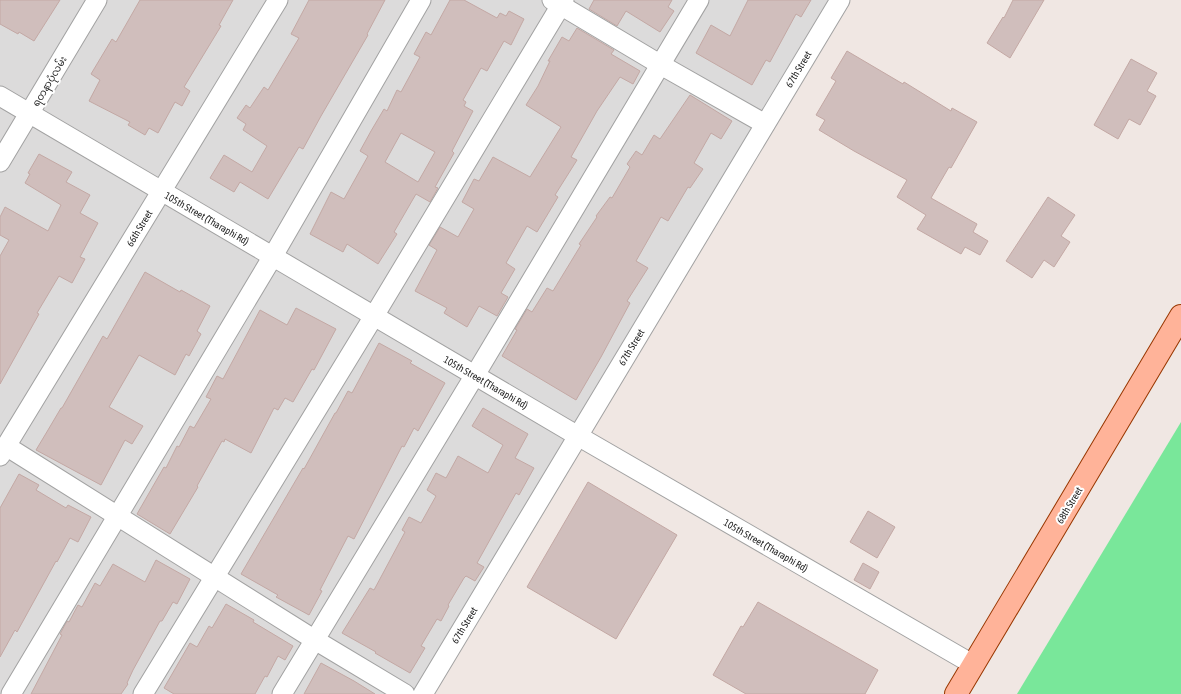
<svg xmlns="http://www.w3.org/2000/svg" width="1181" height="694" font-family="'Asap Condensed','Noto Sans Myanmar',sans-serif">
	<style>
		.residential { fill: #dcdbdb }
		.pitch { fill: #79e79a }
		.building { fill: #d0bebc; stroke: #c3a8a4; fill-rule: evenodd }
		.lines { fill: none; stroke-linecap: round; stroke-linejoin: round }
		.minor-casing { stroke: #a2a2a2; stroke-width: 21 }
		.major-casing { stroke: #983700; stroke-width: 24 }
		.minor { stroke: #fff; stroke-width: 19 }
		.major { stroke: #ffb399; stroke-width: 22 }
		.labels { text-anchor: middle; stroke-width: 4; stroke-linejoin: round; paint-order: stroke }
		.street-label { font-size: 10px; fill: #1e1e1e; stroke: #fff }
	</style>
	<rect width="100%" height="100%" fill="#f0e7e3"/>
	<path class="residential" d="M 0,0 L 838,0 L 421,694 L 0,694 Z"/>
	<path class="pitch" d="M 1181,422 L 1181,694 L 1017,694 Z"/>
	<g class="building">
		<path d="M 0,0 L 60,0 L 34,41 L 19,32 L 18,34 L 0,24 Z"/>
		<path d="M 140,0 L 233,0 L 219,25 L 221,26 L 184,87 L 190,91 L 182,106 L 175,102 L 158,133 L 149,128 L 145,135 L 128,125 L 130,122 L 89,101 L 100,80 L 91,74 L 112,39 L 116,42 Z"/>
		<path d="M 309,0 L 385,0 L 367,34 L 368,35 L 321,116 L 303,149 L 299,147 L 268,199 L 240,182 L 234,192 L 210,178 L 224,155 L 252,172 L 267,146 L 243,130 L 246,124 L 237,118 L 246,105 L 250,108 L 264,87 L 268,90 L 299,38 L 291,34 Z"/>
		<path d="M 450,0 L 464,0 L 497,18 L 500,13 L 506,16 L 509,11 L 524,19 L 511,45 L 504,41 L 487,71 L 481,68 L 463,100 L 466,102 L 464,106 L 473,111 L 452,151 L 454,153 L 435,187 L 438,188 L 430,202 L 416,194 L 394,232 L 397,234 L 378,264 L 347,244 L 343,252 L 310,234 L 331,192 L 344,199 L 368,156 L 360,151 L 371,131 L 384,109 L 387,111 L 397,90 L 401,92 L 420,57 L 414,54 L 426,32 L 431,35 ZM 401,133 L 435,152 L 418,182 L 385,162 Z"/>
		<path d="M 594,0 L 672,0 L 668,7 L 674,11 L 660,32 L 626,11 L 617,26 L 589,9 Z"/>
		<path d="M 748,0 L 811,0 L 801,17 L 796,14 L 770,62 L 766,60 L 752,85 L 696,53 L 711,25 L 730,36 Z"/>
		<path d="M 1013,0 L 1044,0 L 1010,58 L 987,43 L 1003,17 L 1004,18 Z"/>
		<path d="M 577,28 L 614,50 L 611,54 L 640,71 L 633,84 L 620,77 L 597,111 L 571,157 L 577,160 L 555,195 L 558,197 L 537,232 L 527,226 L 506,263 L 515,269 L 501,293 L 508,297 L 497,316 L 479,306 L 467,327 L 444,313 L 447,308 L 415,291 L 437,250 L 429,245 L 440,227 L 458,237 L 474,209 L 462,202 L 474,179 L 479,181 L 493,157 L 530,177 L 561,127 L 526,105 L 538,86 L 550,61 L 548,61 L 562,37 L 569,41 Z"/>
		<path d="M 847,51 L 903,84 L 904,82 L 951,111 L 952,108 L 977,122 L 951,168 L 949,167 L 931,198 L 977,224 L 973,232 L 988,241 L 980,255 L 965,247 L 961,254 L 917,229 L 926,215 L 897,197 L 907,180 L 854,151 L 819,130 L 825,120 L 816,115 L 836,81 L 831,78 Z"/>
		<path d="M 1131,59 L 1157,73 L 1147,91 L 1156,96 L 1140,125 L 1129,119 L 1118,139 L 1094,125 Z"/>
		<path d="M 690,95 L 732,121 L 721,139 L 711,133 L 694,163 L 703,169 L 690,188 L 688,187 L 668,221 L 661,217 L 636,261 L 648,268 L 627,301 L 630,303 L 601,357 L 576,400 L 502,356 L 517,330 L 515,329 L 527,309 L 532,312 L 547,288 L 553,291 L 581,245 L 579,244 L 597,217 L 596,216 L 610,197 L 612,198 L 630,167 L 627,164 L 636,151 L 642,155 L 654,135 L 660,139 Z"/>
		<path d="M 39,154 L 72,172 L 66,182 L 90,195 L 80,213 L 98,223 L 80,257 L 85,259 L 72,283 L 59,276 L 37,313 L 39,314 L 0,384 L 0,256 L 9,240 L 0,235 L 0,217 L 5,207 L 48,231 L 61,205 L 25,183 L 30,174 L 28,173 Z"/>
		<path d="M 1048,197 L 1075,215 L 1061,236 L 1070,242 L 1054,267 L 1044,260 L 1032,278 L 1006,261 Z"/>
		<path d="M 145,272 L 180,292 L 181,290 L 210,306 L 197,331 L 201,334 L 189,356 L 186,354 L 175,375 L 139,355 L 109,407 L 143,426 L 132,444 L 125,440 L 101,485 L 36,450 L 48,430 L 61,408 L 62,408 L 103,336 L 107,339 Z"/>
		<path d="M 296,308 L 336,329 L 314,370 L 312,369 L 293,402 L 285,398 L 278,410 L 274,408 L 251,453 L 225,439 L 224,442 L 222,441 L 197,486 L 198,487 L 170,534 L 137,514 L 164,467 L 166,468 L 177,446 L 179,447 L 190,426 L 194,428 L 211,399 L 206,397 L 217,376 L 223,379 L 260,310 L 287,325 Z"/>
		<path d="M 379,343 L 412,361 L 410,363 L 445,383 L 418,431 L 414,428 L 404,447 L 402,446 L 354,539 L 348,536 L 320,590 L 322,591 L 309,615 L 276,597 L 278,595 L 241,574 L 303,468 L 304,469 L 335,413 L 336,413 L 348,391 L 352,393 Z"/>
		<path d="M 483,408 L 528,434 L 515,458 L 534,468 L 519,495 L 516,493 L 477,563 L 484,567 L 475,581 L 466,576 L 464,578 L 448,605 L 449,606 L 441,621 L 437,619 L 421,646 L 425,648 L 410,673 L 375,653 L 376,652 L 342,633 L 370,588 L 374,590 L 405,532 L 402,530 L 409,517 L 421,523 L 436,496 L 427,490 L 436,473 L 446,478 L 458,456 L 488,473 L 503,445 L 472,426 Z"/>
		<path d="M 19,474 L 39,485 L 36,490 L 66,508 L 68,505 L 91,517 L 78,542 L 70,538 L 57,562 L 56,561 L 17,632 L 15,630 L 0,657 L 0,508 Z"/>
		<path d="M 588,482 L 677,535 L 616,639 L 527,587 Z"/>
		<path d="M 868,511 L 895,527 L 877,558 L 850,542 Z"/>
		<path d="M 156,560 L 190,579 L 177,604 L 173,602 L 162,621 L 160,621 L 133,670 L 127,683 L 128,684 L 121,694 L 31,694 L 62,635 L 60,634 L 67,621 L 69,622 L 78,605 L 82,607 L 95,583 L 100,586 L 113,564 L 145,582 Z"/>
		<path d="M 863,563 L 879,572 L 870,589 L 854,580 Z"/>
		<path d="M 758,602 L 878,670 L 865,694 L 746,694 L 713,675 L 741,626 L 743,627 Z"/>
		<path d="M 226,604 L 254,620 L 253,622 L 293,646 L 285,660 L 278,656 L 267,677 L 265,676 L 255,694 L 174,694 L 164,688 L 190,643 L 197,647 L 209,626 L 212,628 Z"/>
		<path d="M 321,663 L 354,681 L 375,694 L 304,694 Z"/>
	</g>
	<g class="lines">
		<g class="minor-casing">
			<g id="minor">
				<path d="M 552,0 L 661,65 L 765,124"/>
				<path d="M 0,96 L 578,436 L 974,665"/>
				<path d="M 0,162 L 97,0"/>
				<path d="M 6,446 L 315,640 L 405,694"/>
				<path d="M 0,456 L 278,0"/>
				<path d="M 11,694 L 273,256 L 421,0"/>
				<path d="M 143,694 L 374,316 L 564,0"/>
				<path d="M 282,694 L 475,375 L 699,0"/>
				<path d="M 423,694 L 840,0"/>
			</g>
		</g>
		<g class="major-casing">
			<path id="major" d="M 956,694 L 1181,316"/>
		</g>
		<use href="#minor" class="minor"/>
		<use href="#major" class="major"/>
	</g>
	<g class="labels">
		<g class="street-label">
			<text transform="translate(798 69) rotate(-59)" y="4">67th Street</text>
			<text transform="translate(49 81) rotate(-59)" y="4">ရတနာပုံလမ်း</text>
			<text transform="translate(207 218) rotate(30)" y="4">105th Street (Tharaphi Rd)</text>
			<text transform="translate(139 228) rotate(-59)" y="4">66th Street</text>
			<text transform="translate(631 347) rotate(-59)" y="4">67th Street</text>
			<text transform="translate(486 382) rotate(30)" y="4">105th Street (Tharaphi Rd)</text>
			<text transform="translate(1069 505) rotate(-59)" y="4">68th Street</text>
			<text transform="translate(766 545) rotate(30)" y="4">105th Street (Tharaphi Rd)</text>
			<text transform="translate(464 625) rotate(-59)" y="4">67th Street</text>
		</g>
	</g>
</svg>
